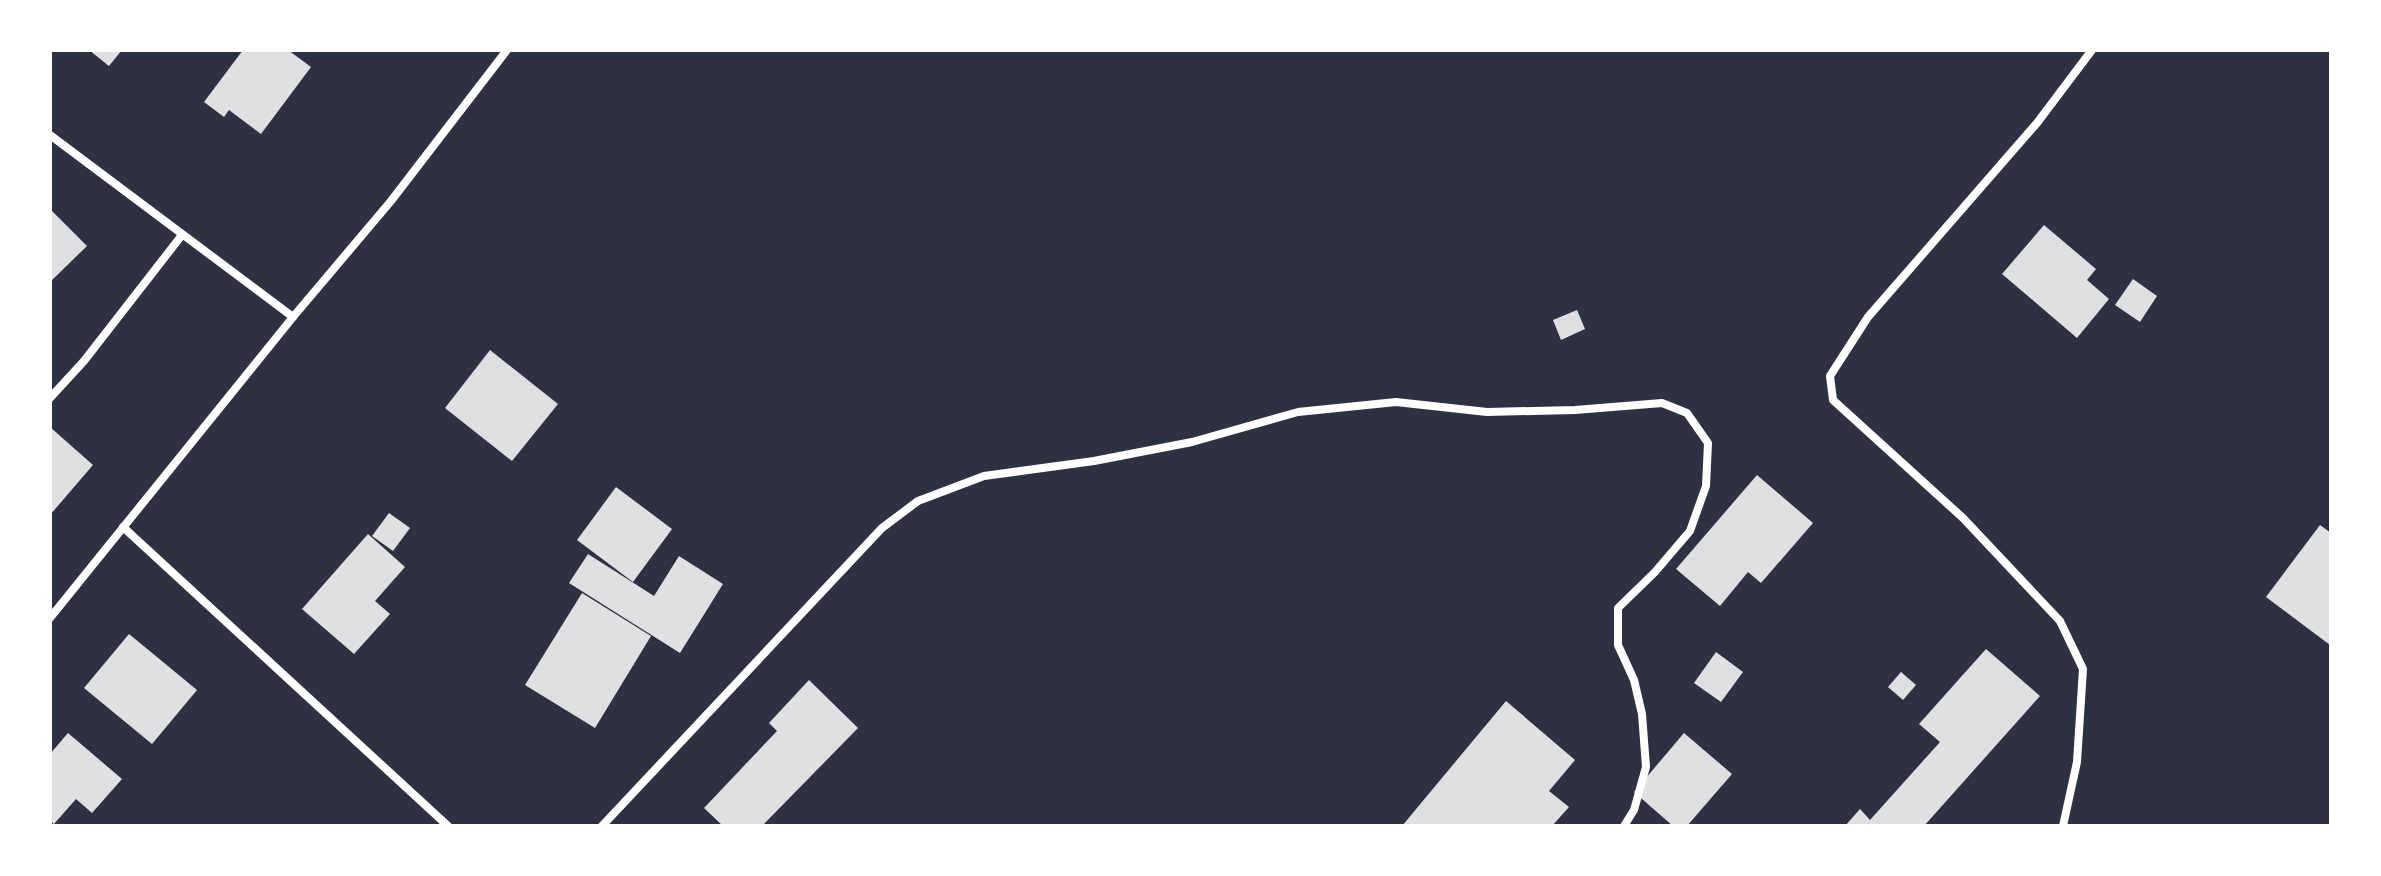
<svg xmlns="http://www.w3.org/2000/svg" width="2381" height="876" font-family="'Roboto Condensed',sans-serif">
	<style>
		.building { fill: #e0e0e3 }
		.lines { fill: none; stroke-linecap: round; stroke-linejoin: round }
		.minor { stroke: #fff; stroke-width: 8 }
	</style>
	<rect width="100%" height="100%" fill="#2d3142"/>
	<g class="building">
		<path d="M 89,50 L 122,50 L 109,66 Z"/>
		<path d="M 243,50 L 288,50 L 311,67 L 261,134 L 229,110 L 224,117 L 204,102 Z"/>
		<path d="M 50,209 L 87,246 L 50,282 Z"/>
		<path d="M 2044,225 L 2096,269 L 2087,280 L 2109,299 L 2077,338 L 2002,274 Z"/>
		<path d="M 2133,279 L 2157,296 L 2140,322 L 2115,305 Z"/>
		<path d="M 1577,310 L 1585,329 L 1561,340 L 1553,320 Z"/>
		<path d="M 490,350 L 558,404 L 512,461 L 445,408 Z"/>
		<path d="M 50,427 L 93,465 L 50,515 Z"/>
		<path d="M 1757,475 L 1813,523 L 1761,583 L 1748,572 L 1720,606 L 1676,569 Z"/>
		<path d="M 616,487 L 672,529 L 633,582 L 577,540 Z"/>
		<path d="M 389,513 L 410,528 L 393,551 L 372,536 Z"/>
		<path d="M 2320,525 L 2331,533 L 2330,645 L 2266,597 Z"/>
		<path d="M 368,534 L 405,567 L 375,601 L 390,614 L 354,654 L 302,609 Z"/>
		<path d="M 588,554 L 654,596 L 679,556 L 723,584 L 680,653 L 569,583 Z"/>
		<path d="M 582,593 L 651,636 L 595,728 L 525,685 Z"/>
		<path d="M 129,634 L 197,690 L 152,744 L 84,688 Z"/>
		<path d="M 1986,649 L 2040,696 L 1924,826 L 1845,826 L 1860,809 L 1870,820 L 1940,742 L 1919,724 Z"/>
		<path d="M 1716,652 L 1743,672 L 1721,702 L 1694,683 Z"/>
		<path d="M 1901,672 L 1916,685 L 1903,700 L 1888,687 Z"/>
		<path d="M 809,680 L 858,728 L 762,826 L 723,826 L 704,808 L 777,731 L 769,723 Z"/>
		<path d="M 1506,701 L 1575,760 L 1549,791 L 1569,807 L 1552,826 L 1402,826 Z"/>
		<path d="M 68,733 L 122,779 L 92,813 L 76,799 L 54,824 L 50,821 L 50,754 Z"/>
		<path d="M 1684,733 L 1732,774 L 1687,826 L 1673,826 L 1634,792 Z"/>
	</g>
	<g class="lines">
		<g class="minor">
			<path d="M 50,135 L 293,317"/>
			<path d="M 50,398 L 84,361 L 182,235"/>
			<path d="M 123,527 L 448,826"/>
			<path d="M 50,618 L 293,317 L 391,201 L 507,50"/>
			<path d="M 602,826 L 882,528 L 918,501 L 984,476 L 1094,461 L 1192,442 L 1298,412 L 1396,402 L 1487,412 L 1575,410 L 1662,403 L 1687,413 L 1708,443 L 1706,486 L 1690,531 L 1655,572 L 1618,608 L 1618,645 L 1634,680 L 1642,714 L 1646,767 L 1634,810 L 1624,826"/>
			<path d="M 2063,826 L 2077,762 L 2083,669 L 2060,621 L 1963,518 L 1833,400 L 1830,376 L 1868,317 L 2037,123 L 2092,50"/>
		</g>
	</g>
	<rect width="2381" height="876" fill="none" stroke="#ffffff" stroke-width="104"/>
</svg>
